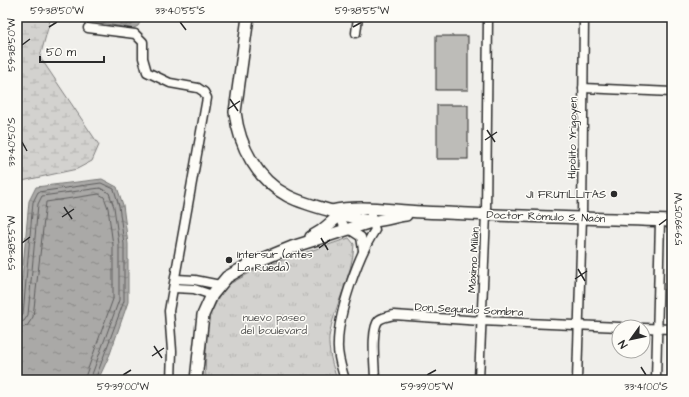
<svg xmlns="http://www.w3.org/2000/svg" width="689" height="397" font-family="'Architects Daughter',sans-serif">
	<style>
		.wetland { fill: url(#wetland-marsh); stroke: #7f7e7d }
		.park { fill: url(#park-tufts); stroke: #7f7e7d }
		.water { fill: url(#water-ripples); stroke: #777775 }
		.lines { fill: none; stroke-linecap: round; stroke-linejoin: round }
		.shore { stroke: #5e5d5d; stroke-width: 1 }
		.building { fill: #bdbcb8; stroke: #2b2b2b }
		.minor-casing { stroke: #2b2b2b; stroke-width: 11 }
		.secondary-casing { stroke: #2b2b2b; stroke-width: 14 }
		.minor { stroke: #fdfcf7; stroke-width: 8 }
		.secondary { stroke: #fdfcf7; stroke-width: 11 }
		.ticks { fill: none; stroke: #2b2b2b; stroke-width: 1.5 }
		.poi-dot { fill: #2b2b2b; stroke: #fdfcf7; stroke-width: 1.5 }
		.labels { text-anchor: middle; stroke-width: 3; stroke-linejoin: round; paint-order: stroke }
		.street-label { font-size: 11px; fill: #2b2b2b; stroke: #fdfcf7 }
		.poi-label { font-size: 11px; fill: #2b2b2b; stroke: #fdfcf7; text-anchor: end }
		.park-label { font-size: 11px; fill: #555554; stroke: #fdfcf7 }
		.neatline { fill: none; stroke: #2b2b2b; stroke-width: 1.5 }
		.ticks-label { font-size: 10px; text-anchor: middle; fill: #2b2b2b }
	</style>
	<defs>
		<pattern id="wetland-marsh" width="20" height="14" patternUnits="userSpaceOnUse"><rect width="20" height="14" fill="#d3d2cf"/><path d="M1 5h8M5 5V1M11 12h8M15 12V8" fill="none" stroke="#b5b4b2"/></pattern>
		<pattern id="park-tufts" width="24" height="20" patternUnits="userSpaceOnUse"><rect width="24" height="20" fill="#d3d2cf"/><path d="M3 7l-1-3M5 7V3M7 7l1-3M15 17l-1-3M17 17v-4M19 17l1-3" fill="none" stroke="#b5b4b2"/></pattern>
		<pattern id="water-ripples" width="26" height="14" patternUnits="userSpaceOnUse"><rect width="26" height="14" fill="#aaa9a7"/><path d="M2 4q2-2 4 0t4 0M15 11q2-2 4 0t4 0" fill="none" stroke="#8b8a88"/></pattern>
	</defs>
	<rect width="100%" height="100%" fill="#f0efeb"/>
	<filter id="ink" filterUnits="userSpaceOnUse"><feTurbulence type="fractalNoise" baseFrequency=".025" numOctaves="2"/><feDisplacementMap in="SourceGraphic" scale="8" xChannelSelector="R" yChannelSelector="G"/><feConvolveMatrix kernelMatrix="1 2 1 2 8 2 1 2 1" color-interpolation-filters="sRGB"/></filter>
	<g filter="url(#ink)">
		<path class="wetland" d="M 17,17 L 51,17 L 40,57 L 99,145 L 92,161 L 77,169 L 22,181 L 17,227 Z"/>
		<path class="park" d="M 349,238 L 354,244 C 353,276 334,305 329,337 C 328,351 333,367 337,380 L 205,380 L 207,321 L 224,287 L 259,268 Z"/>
		<g class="water">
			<path d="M 72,17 L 143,17 L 138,26 L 132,29 Z"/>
			<path d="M 102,179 L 117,187 L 123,205 L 128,244 L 128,302 L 110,354 L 98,380 L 19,380 L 17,332 L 29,201 L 36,187 Z"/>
		</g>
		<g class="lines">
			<g class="shore">
				<path d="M 90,17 L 131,25 L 136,22 L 139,17"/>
				<path d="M 17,318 L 21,317 L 23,314 L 33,202 L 38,192 L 101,183 L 114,189 L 119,206 L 124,244 L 124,301 L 95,380"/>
				<path d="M 17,323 L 24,321 L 28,315 L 38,204 L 42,196 L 100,188 L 109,193 L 114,207 L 119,244 L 119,300 L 90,380"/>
				<path d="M 17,329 L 27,326 L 33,317 L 46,202 L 99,194 L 104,197 L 108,208 L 113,245 L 113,299 L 84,380"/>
			</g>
		</g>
		<g class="building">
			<rect x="436" y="36" width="32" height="54"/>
			<rect x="437" y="105" width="31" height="54"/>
		</g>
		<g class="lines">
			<g class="minor-casing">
				<g id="minor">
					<path d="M 88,28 L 135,34 L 143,42 L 143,58 L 147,72 L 170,83 L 198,88 L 204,92 L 207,98 L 169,311 L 172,351 L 171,380"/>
					<path d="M 356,33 L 358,17"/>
					<path d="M 583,88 L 672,92"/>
					<path d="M 338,213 L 344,226 L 361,237 L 363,250"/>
					<path d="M 176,279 L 195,280 L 220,285"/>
					<path d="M 174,288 L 194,289 L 212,295"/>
					<path d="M 643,328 L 672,329"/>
					<path d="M 345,380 C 342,369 337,356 338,344 C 338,313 358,256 375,230 L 369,207"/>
					<path d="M 375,380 C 375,367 370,329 379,320 C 383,317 389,316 394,315 L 481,321 L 620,327"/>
					<path d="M 479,380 L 486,214 L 488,17"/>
					<path d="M 577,380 L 582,217 L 584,17"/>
					<path d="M 656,380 L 660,221"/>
				</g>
			</g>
			<g class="secondary-casing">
				<g id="secondary">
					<path d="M 248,17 L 235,112 C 239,146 257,180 288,196 C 302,203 317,207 332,211 C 345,215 359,221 373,221 C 384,221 396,216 406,215"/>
					<path d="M 331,211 C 362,204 391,211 422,212 C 505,216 589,218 672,221"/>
					<path d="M 311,237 L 321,231 L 346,210"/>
					<path d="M 196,380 L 203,315 L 212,295 L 227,277 L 248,265 L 292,247 L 371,222"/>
				</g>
			</g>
			<use href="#minor" class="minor"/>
			<use href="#secondary" class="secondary"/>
		</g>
	</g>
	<path class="ticks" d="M 180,22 L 186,30M 49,27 L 57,22M 353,27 L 362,22M 22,45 L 30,39M 230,99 L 238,111M 228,109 L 240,101M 487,130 L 495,142M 485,140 L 497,132M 22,142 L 27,151M 64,207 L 72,219M 62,217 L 74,209M 659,225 L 667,219M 321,238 L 328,250M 22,243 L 30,237M 319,248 L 330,240M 578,269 L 585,281M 575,279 L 587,271M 154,346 L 162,358M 152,356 L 164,348M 641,367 L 646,375M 123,375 L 131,370M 427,375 L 436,370"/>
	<g class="poi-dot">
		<circle cx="614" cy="194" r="4"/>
		<circle cx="229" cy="260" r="4"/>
	</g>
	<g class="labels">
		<g class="street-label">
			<text transform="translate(572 138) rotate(-89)" y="4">Hipólito Yrigoyen</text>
			<text transform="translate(546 216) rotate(2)" y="4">Doctor Rómulo S. Naón</text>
			<text transform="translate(473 260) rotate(-87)" y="4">Máximo Millán</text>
			<text transform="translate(469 309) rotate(3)" y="4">Don Segundo Sombra</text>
		</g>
		<g class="poi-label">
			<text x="606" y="198">JI FRUTILLITAS</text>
			<text x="237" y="258" text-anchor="start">Intersur (antes<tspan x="237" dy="13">La Rueda)</tspan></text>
		</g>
		<g class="park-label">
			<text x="274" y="321">nuevo paseo<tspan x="274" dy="13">del boulevard</tspan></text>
		</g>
	</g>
	<rect width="689" height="397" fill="none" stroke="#fdfcf7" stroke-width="44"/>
	<g transform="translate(631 339) rotate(237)"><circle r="19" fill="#fdfcf7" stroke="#a9a8a5"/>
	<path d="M0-3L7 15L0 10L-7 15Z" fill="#2b2b2b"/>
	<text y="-6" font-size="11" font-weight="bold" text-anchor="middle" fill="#2b2b2b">N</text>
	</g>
	<path d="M40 56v6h64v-6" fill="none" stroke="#2b2b2b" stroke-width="2"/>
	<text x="46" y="56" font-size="12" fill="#2b2b2b" stroke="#fdfcf7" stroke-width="3" paint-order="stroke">50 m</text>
	<rect x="22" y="22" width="645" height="353" class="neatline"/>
	<g class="ticks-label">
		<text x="57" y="14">59°38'50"W</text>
		<text x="180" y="14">33°40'55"S</text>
		<text x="362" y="14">59°38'55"W</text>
		<text transform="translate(11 45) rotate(-90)" y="4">59°38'50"W</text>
		<text transform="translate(11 142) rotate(-90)" y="4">33°40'50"S</text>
		<text transform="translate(678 219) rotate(-90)" y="4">59°39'05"W</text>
		<text transform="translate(11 243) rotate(-90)" y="4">59°38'55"W</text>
		<text x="123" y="390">59°39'00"W</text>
		<text x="427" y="390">59°39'05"W</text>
		<text x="646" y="390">33°41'00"S</text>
	</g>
</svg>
